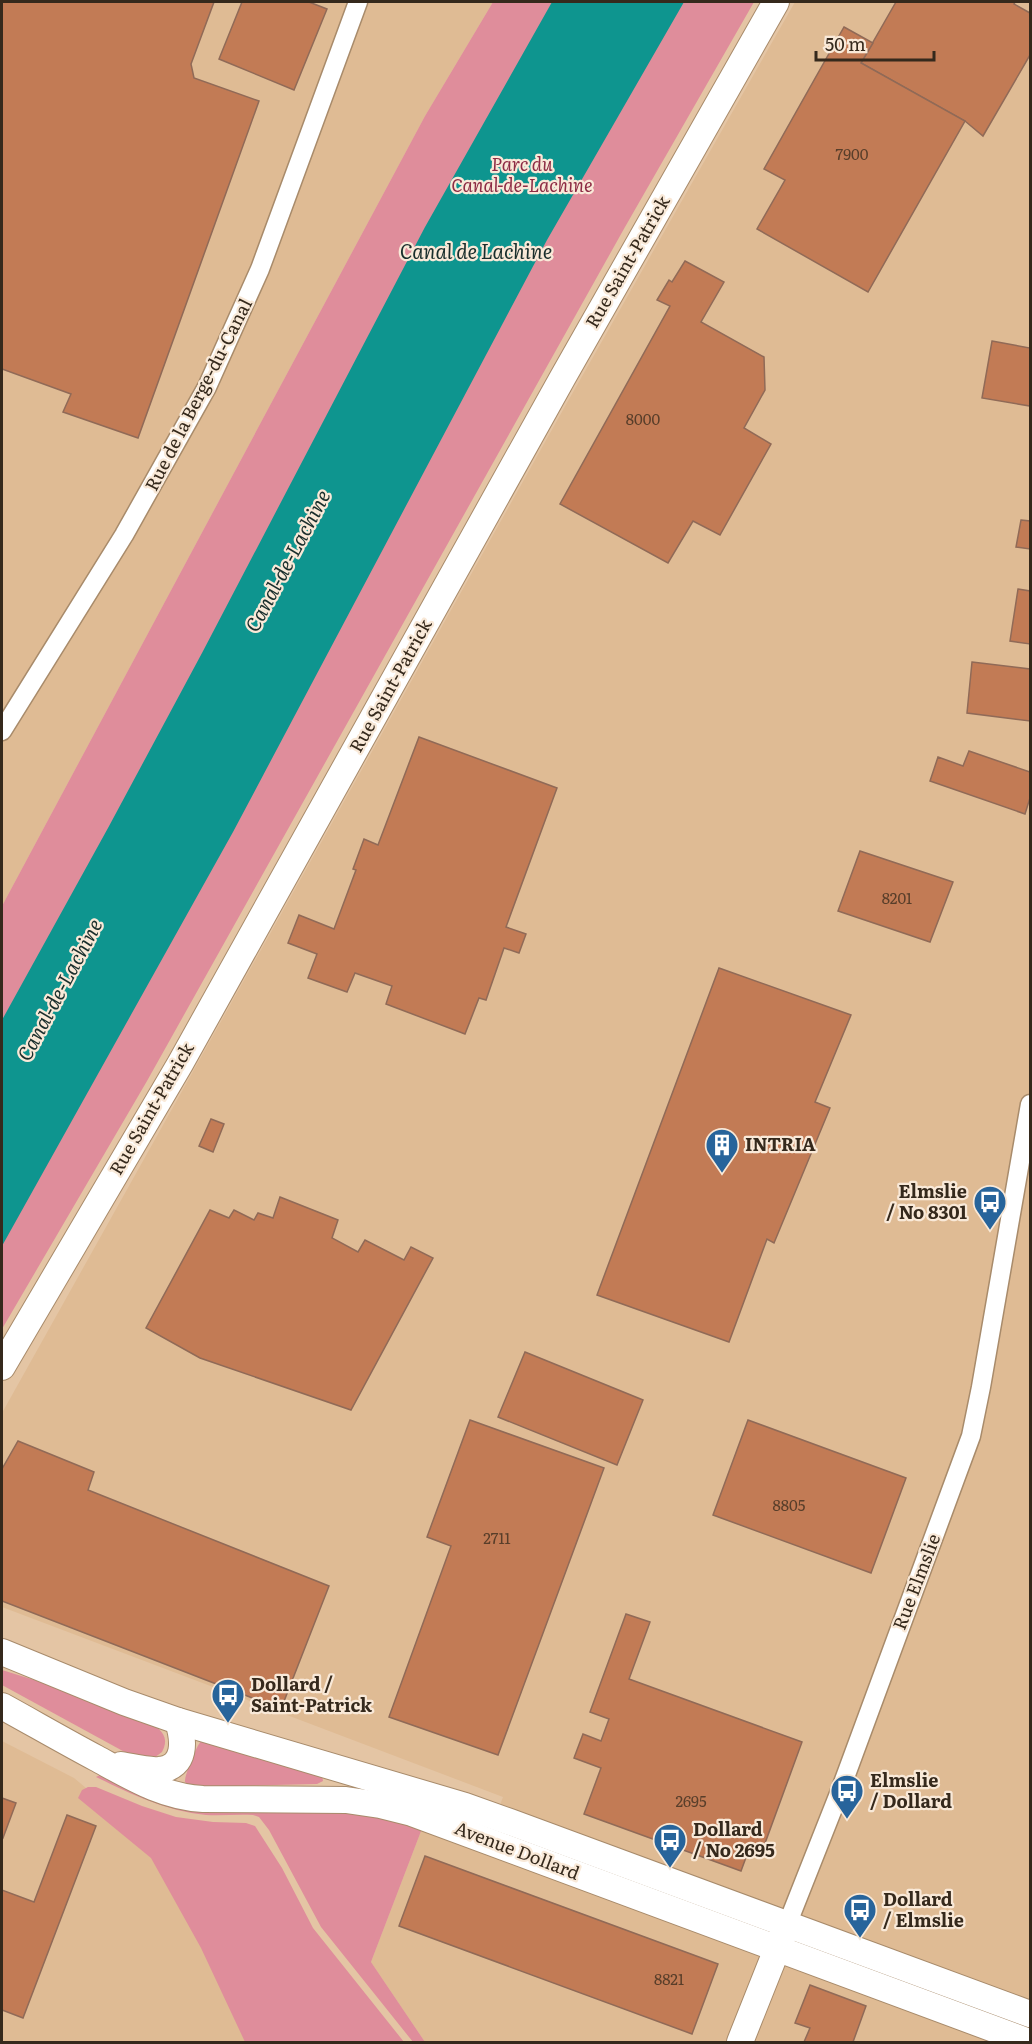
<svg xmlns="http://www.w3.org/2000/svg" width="1032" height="2044" font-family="Literata,serif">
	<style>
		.built { fill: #dfbb94 }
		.green { fill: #df8d9b }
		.water { fill: #0e958f }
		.building { fill: #c27b55; stroke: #906a57; stroke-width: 1.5 }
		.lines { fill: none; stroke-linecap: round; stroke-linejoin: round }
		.street-casing { stroke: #a88b6b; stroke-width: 21 }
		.secondary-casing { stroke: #a88b6b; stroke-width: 28 }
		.street { stroke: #fff; stroke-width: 18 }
		.secondary { stroke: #fff; stroke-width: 26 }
		.labels { text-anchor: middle; stroke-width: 4.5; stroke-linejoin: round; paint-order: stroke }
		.number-label { font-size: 15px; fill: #583e2a }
		.park-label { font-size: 18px; font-style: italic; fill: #8d2b44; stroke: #f9e9d8 }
		.street-label { font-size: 18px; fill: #35291c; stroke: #f9e9d8 }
		.poi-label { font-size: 18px; font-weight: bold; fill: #35291c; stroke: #f9e9d8; text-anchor: start }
		.water-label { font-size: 20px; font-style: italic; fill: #192e2c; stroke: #f9e9d8 }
	</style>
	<rect width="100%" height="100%" fill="#e4c5a4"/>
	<g class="built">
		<path d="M 2,2 L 493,2 L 425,116 L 2,906 Z"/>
		<path d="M 795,2 L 1030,2 L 1030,2042 L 425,2042 L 371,1962 L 423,1826 L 484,1849 L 503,1797 L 2,1607 L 2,1413 L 568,401 Z"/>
		<path d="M 2,1741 L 74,1778 L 117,1814 L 160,1863 L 249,2042 L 2,2042 Z"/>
	</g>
	<g class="green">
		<path d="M 493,2 L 754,2 L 625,227 L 147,1081 L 2,1329 L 2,906 L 425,116 Z"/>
		<path d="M 2,1670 L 86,1696 L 155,1726 C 165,1733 168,1741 162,1752 L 154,1758 L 132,1756 L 2,1685 Z"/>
		<path d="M 202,1740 L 322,1775 L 323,1781 L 317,1784 L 191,1787 L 185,1782 C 184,1776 197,1744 202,1740 Z"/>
		<path d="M 100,1775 L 132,1791 L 196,1810 L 224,1812 L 357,1811 L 423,1826 L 371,1962 L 425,2042 L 413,2042 L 321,1927 L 269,1830 L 259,1817 L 253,1815 C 237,1814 222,1816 206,1815 C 166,1811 131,1794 96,1777 Z"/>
		<path d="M 88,1787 L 96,1787 L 142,1806 L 176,1817 L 213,1822 L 246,1823 L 255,1826 L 282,1868 L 313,1928 L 404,2042 L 245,2042 L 201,1948 L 151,1858 L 78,1798 L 82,1790 Z"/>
	</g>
	<path class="water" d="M 552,2 L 684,2 L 547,240 L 233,832 L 2,1246 L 2,1020 L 108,828 L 202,653 L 425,227 Z"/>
	<g class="building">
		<path d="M 2,2 L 214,2 L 191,64 L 194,78 L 259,101 L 138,438 L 63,412 L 71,394 L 2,369 Z"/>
		<path d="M 242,2 L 309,2 L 327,9 L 294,90 L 219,59 Z"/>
		<path d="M 896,2 L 1015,2 L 1014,4 L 1030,13 L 1030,55 L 983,136 L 965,121 L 861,63 Z"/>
		<path d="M 844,27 L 873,43 L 861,63 L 965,121 L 868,292 L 757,229 L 785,180 L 764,169 Z"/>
		<path d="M 685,261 L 724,282 L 701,322 L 764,357 L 765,390 L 744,428 L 771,444 L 720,535 L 693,521 L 668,563 L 560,504 L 670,306 L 657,300 L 669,280 L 672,282 Z"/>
		<path d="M 992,341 L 1030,348 L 1030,406 L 982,398 Z"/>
		<path d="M 1021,520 L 1030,521 L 1030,549 L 1016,547 Z"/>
		<path d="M 1018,589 L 1030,591 L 1030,644 L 1010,641 Z"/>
		<path d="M 972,662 L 1030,669 L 1030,721 L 967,713 Z"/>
		<path d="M 419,737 L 557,788 L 506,927 L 526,934 L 519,953 L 504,948 L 486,1000 L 479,998 L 465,1034 L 386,1004 L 392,986 L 355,973 L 347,992 L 308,978 L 317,954 L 288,943 L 299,915 L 334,929 L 356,870 L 353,869 L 364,839 L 378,845 Z"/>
		<path d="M 969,751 L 1030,772 L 1030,798 L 1025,814 L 930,781 L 938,757 L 963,766 Z"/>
		<path d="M 860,851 L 953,882 L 930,942 L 838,911 Z"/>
		<path d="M 719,968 L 851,1015 L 815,1102 L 830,1108 L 774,1243 L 767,1239 L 729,1342 L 597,1295 Z"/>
		<path d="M 211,1119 L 224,1124 L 213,1152 L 199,1146 Z"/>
		<path d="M 280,1197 L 338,1220 L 332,1238 L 358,1252 L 365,1240 L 404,1260 L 411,1247 L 433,1258 L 351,1410 L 200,1358 L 146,1328 L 210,1210 L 229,1218 L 234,1210 L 254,1220 L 258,1213 L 273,1218 Z"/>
		<path d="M 525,1352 L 643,1400 L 617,1465 L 498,1417 Z"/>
		<path d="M 470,1420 L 604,1468 L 498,1755 L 389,1717 L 451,1546 L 427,1537 Z"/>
		<path d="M 748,1420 L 906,1478 L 871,1573 L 713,1515 Z"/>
		<path d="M 18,1441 L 94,1472 L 88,1490 L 329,1586 L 281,1709 L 2,1601 L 2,1469 Z"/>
		<path d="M 626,1614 L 650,1622 L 629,1679 L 802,1742 L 760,1857 L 748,1852 L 741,1871 L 584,1814 L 601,1768 L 574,1758 L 583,1734 L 601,1741 L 609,1719 L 590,1712 Z"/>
		<path d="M 2,1798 L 16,1803 L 3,1838 L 2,1837 Z"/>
		<path d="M 67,1815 L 96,1826 L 23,2018 L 2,2010 L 2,1890 L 34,1902 Z"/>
		<path d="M 425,1856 L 718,1964 L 692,2034 L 399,1926 Z"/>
		<path d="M 810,1985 L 866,2006 L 853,2042 L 804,2042 L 810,2028 L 795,2023 Z"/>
	</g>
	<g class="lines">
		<g class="street-casing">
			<g id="street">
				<path d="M 2,731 L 124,535 L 207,387 L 260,269 L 358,2"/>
				<path d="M 787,1925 L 840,1791 L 971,1436 L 981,1387 L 1030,1104"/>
			</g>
		</g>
		<g class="secondary-casing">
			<g id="secondary">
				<path d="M 2,1367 L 180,1064 L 563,377 L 776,2"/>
				<path d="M 2,1652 L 124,1702 L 178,1721 L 465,1806 L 510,1822 L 1030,2014"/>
				<path d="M 2,1706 C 33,1723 64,1741 96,1758 C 131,1777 163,1797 203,1799 L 346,1800 L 380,1805 L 412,1813 L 1029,2042"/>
				<path d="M 121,1765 C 133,1767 147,1771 159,1770 C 187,1767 184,1740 178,1721"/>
				<path d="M 740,2042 L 783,1934"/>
			</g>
		</g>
		<use href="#street" class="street"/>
		<use href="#secondary" class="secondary"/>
	</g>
	<defs>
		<g id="building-pin" transform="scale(1.725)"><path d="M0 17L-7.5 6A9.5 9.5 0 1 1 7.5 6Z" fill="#27649b" stroke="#f9e9d8"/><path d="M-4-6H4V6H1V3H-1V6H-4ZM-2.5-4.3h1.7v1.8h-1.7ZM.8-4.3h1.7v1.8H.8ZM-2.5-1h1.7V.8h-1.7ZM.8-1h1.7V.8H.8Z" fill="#fff"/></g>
		<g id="bus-pin" transform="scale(1.725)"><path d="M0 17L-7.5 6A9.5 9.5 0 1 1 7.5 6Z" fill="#27649b" stroke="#f9e9d8"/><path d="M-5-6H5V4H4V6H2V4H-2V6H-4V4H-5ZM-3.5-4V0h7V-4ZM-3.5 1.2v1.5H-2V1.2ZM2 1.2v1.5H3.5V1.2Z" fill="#fff"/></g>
	</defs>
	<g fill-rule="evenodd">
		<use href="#building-pin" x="722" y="1145"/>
		<use href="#bus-pin" x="990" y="1202"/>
		<use href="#bus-pin" x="228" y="1695"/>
		<use href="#bus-pin" x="847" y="1791"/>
		<use href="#bus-pin" x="670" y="1840"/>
		<use href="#bus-pin" x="860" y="1910"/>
	</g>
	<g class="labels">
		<g class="number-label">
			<text x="852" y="160">7900</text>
			<text x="643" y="425">8000</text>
			<text x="897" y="904">8201</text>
			<text x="789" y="1511">8805</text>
			<text x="497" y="1544">2711</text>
			<text x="691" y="1807">2695</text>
			<text x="669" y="1985">8821</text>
		</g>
		<g class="park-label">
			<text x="522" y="171">Parc du<tspan x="522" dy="21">Canal-de-Lachine</tspan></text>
		</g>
		<g class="street-label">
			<text transform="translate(628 262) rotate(-60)" y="6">Rue Saint-Patrick</text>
			<text transform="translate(199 395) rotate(-63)" y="6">Rue de la Berge-du-Canal</text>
			<text transform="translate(391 686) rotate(-61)" y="6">Rue Saint-Patrick</text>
			<text transform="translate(152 1109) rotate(-60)" y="6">Rue Saint-Patrick</text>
			<text transform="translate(917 1582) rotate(-69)" y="6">Rue Elmslie</text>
			<text transform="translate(517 1851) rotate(21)" y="6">Avenue Dollard</text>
		</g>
		<g class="poi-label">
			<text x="745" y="1151">INTRIA</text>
			<text x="967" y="1198" text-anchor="end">Elmslie<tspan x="967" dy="21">/ No 8301</tspan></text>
			<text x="251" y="1691">Dollard /<tspan x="251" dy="21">Saint-Patrick</tspan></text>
			<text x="870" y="1787">Elmslie<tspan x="870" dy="21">/ Dollard</tspan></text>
			<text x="693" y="1836">Dollard<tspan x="693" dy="21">/ No 2695</tspan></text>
			<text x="883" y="1906">Dollard<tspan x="883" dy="21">/ Elmslie</tspan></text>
		</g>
		<g class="water-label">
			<text x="476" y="259">Canal de Lachine</text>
			<text transform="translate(288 561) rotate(-62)" y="7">Canal-de-Lachine</text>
			<text transform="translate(60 990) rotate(-62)" y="7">Canal-de-Lachine</text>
		</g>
	</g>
	<rect width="1032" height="2044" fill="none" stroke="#35291c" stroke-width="6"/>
	<path d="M816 51v9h118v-9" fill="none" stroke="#35291c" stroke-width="3"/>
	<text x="825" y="51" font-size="18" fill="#35291c" stroke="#f9e9d8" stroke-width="4.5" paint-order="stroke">50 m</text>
</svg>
